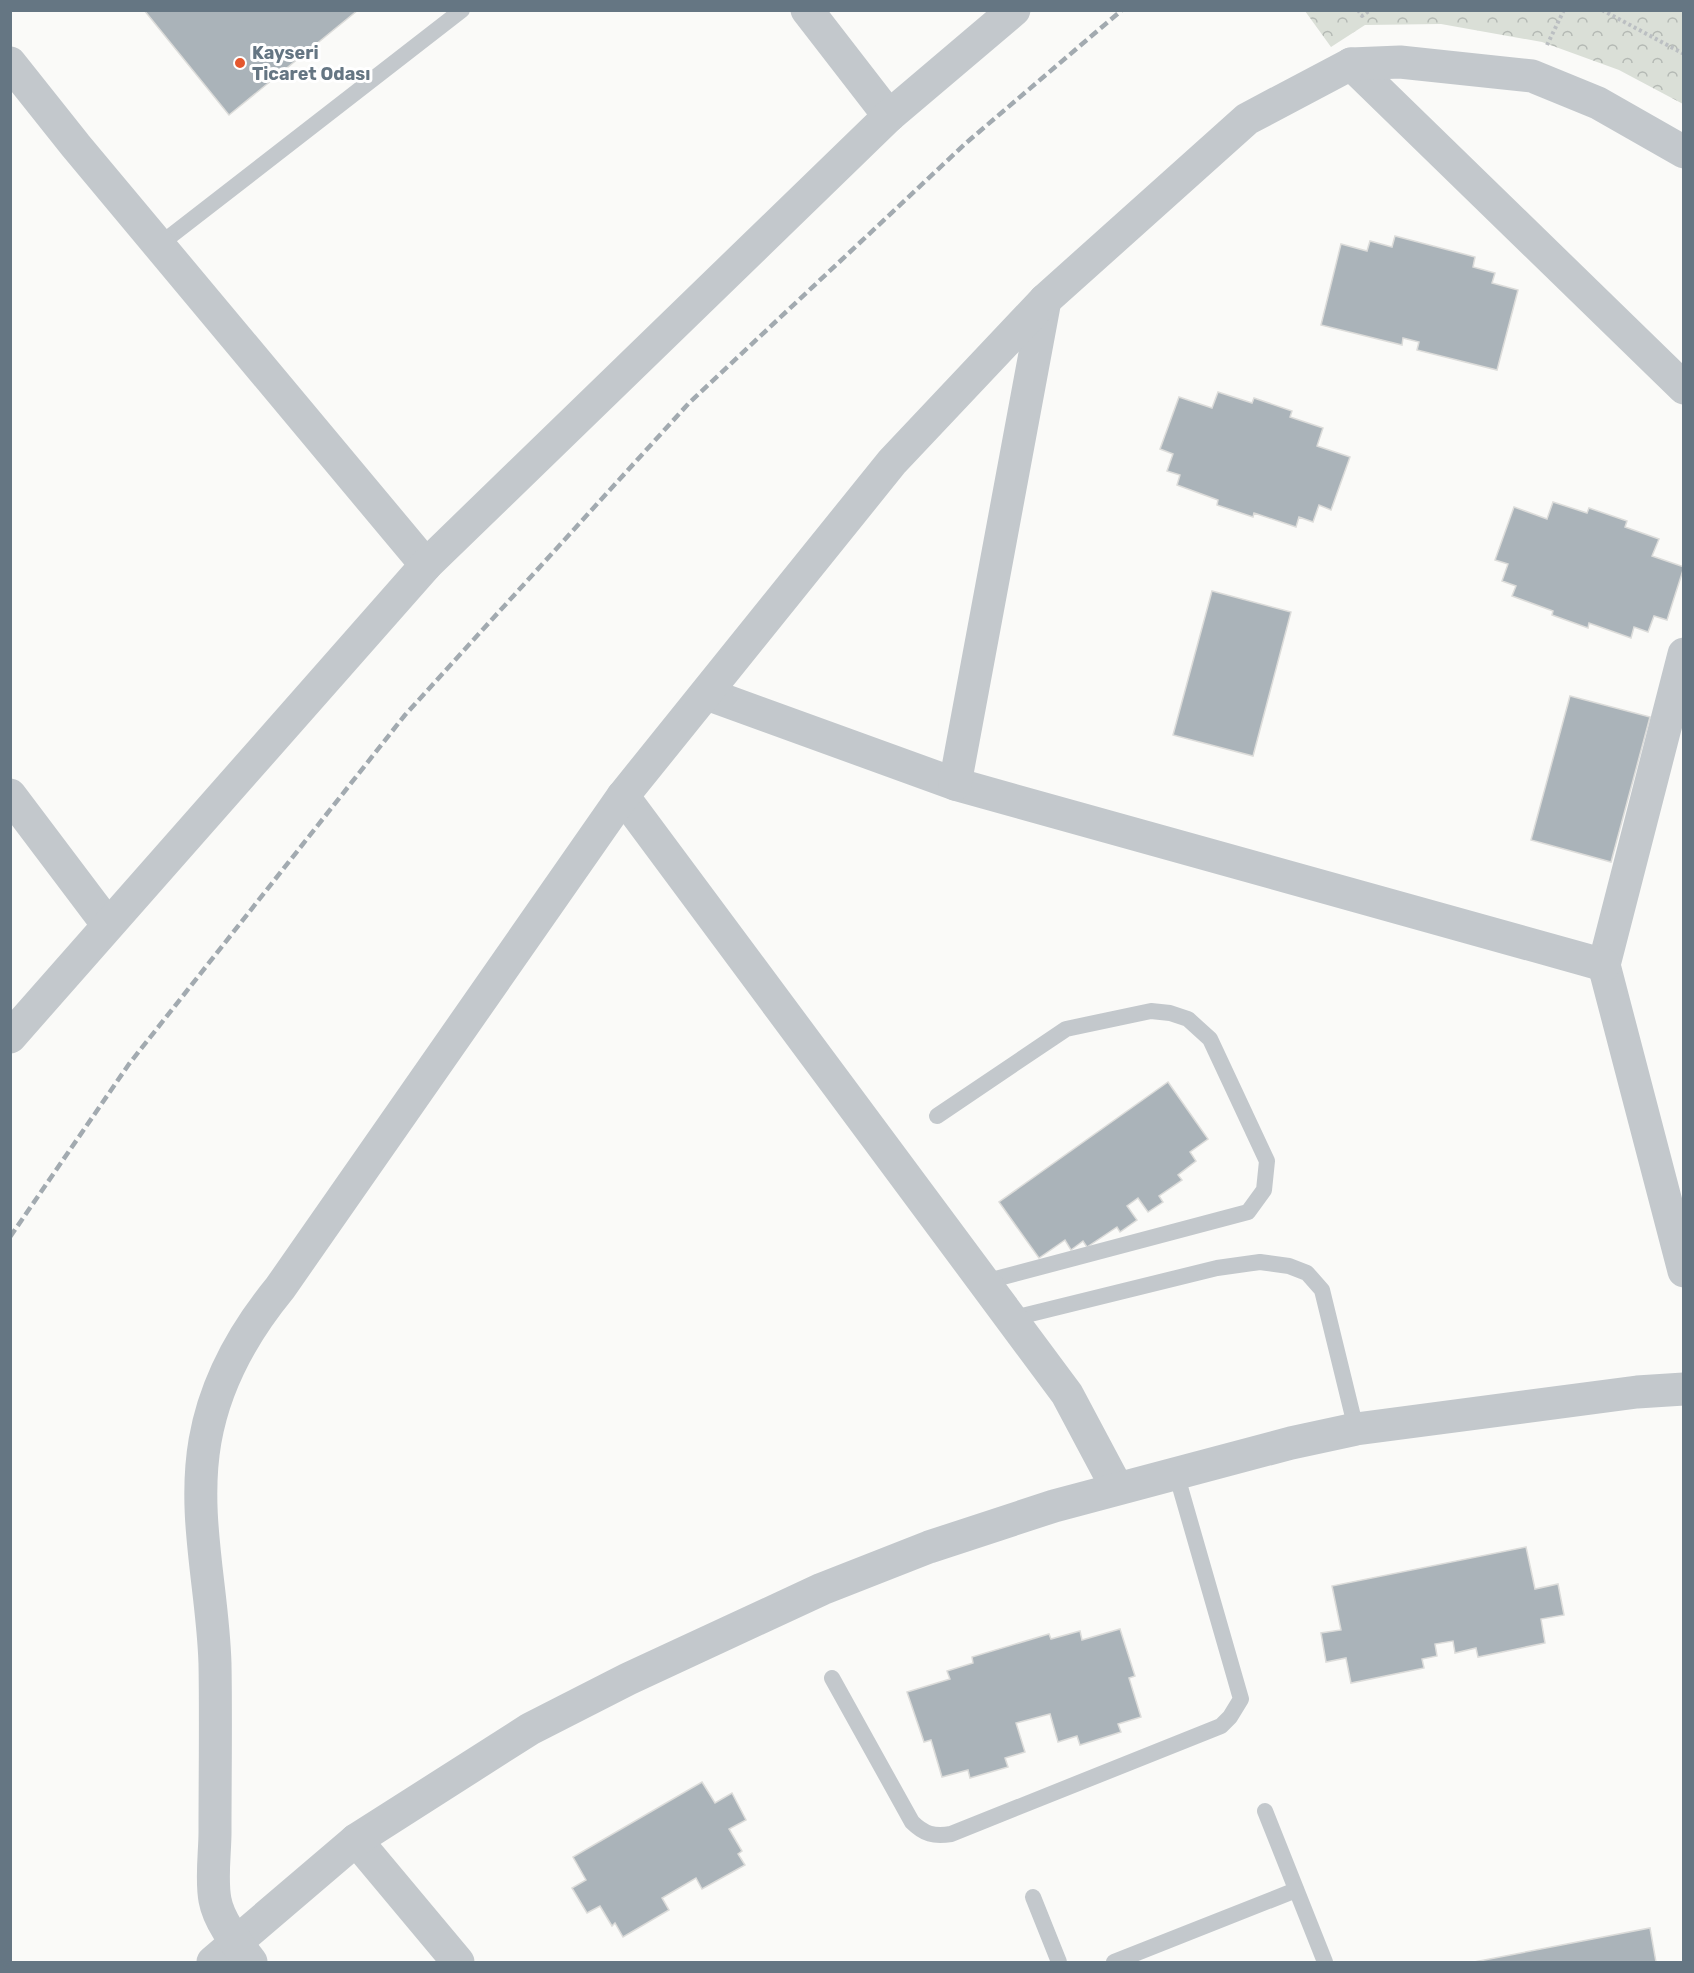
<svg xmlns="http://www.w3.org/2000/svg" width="1694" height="1973" font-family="Rubik,sans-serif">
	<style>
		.park { fill: url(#park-crowns) }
		.building { fill: #aab3b9; stroke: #dcdcda; stroke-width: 1.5 }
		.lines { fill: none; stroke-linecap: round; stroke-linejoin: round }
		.path { stroke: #bbbfc2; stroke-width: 4; stroke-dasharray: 3 3; stroke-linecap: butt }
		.service { stroke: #c3c8cc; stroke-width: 16 }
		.minor { stroke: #c3c8cc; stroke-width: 33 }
		.rail { stroke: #a2aab0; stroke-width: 4.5; stroke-dasharray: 9 4.5; stroke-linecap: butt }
		.poi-dot { fill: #e4572e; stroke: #fff; stroke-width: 2 }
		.labels { text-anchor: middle; stroke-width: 6; stroke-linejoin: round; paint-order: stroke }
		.poi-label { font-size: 18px; font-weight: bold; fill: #657683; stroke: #fff; text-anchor: start }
	</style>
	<defs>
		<pattern id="park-crowns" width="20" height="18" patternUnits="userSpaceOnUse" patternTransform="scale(1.5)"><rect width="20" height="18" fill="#dadfd7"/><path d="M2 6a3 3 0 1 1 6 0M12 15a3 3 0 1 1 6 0" fill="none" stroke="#b4b9b4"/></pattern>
	</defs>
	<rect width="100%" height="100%" fill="#fafaf8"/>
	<path class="park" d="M 1305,11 L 1683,11 L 1683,104 L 1619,70 L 1542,42 L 1441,24 L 1365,25 L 1331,47 Z"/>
	<g class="building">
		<path d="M 144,10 L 358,10 L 229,115 Z"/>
		<path d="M 1395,236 L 1475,257 L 1473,267 L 1495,273 L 1492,283 L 1518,290 L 1497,370 L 1417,350 L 1419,342 L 1403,338 L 1402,345 L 1321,325 L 1341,244 L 1367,251 L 1370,241 L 1392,247 Z"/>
		<path d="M 1218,392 L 1252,403 L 1254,398 L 1292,411 L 1290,417 L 1323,428 L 1317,446 L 1350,457 L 1331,510 L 1319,505 L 1313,522 L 1299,517 L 1296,527 L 1254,513 L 1253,517 L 1217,505 L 1218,500 L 1177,485 L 1180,475 L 1167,471 L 1173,454 L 1160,449 L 1179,397 L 1212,408 Z"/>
		<path d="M 1553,502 L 1587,513 L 1589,508 L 1627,521 L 1625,527 L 1659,539 L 1652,556 L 1684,567 L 1667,620 L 1654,616 L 1648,632 L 1634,627 L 1631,638 L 1589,623 L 1588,628 L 1552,615 L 1553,611 L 1512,596 L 1516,586 L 1502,581 L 1508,564 L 1495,560 L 1514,507 L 1547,519 Z"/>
		<path d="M 1212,591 L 1291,612 L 1253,756 L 1173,735 Z"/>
		<path d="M 1570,696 L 1650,717 L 1611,862 L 1531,840 Z"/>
		<path d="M 1168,1082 L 1208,1139 L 1190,1152 L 1196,1161 L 1178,1175 L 1182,1180 L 1159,1196 L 1163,1202 L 1148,1212 L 1138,1198 L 1127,1206 L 1137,1220 L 1120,1232 L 1117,1227 L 1087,1247 L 1083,1241 L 1071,1250 L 1065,1240 L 1039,1258 L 999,1202 Z"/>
		<path d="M 1526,1547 L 1535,1589 L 1558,1584 L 1564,1615 L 1541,1619 L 1545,1643 L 1478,1657 L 1476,1648 L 1455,1653 L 1453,1641 L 1435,1644 L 1437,1656 L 1422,1659 L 1424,1668 L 1351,1683 L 1346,1658 L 1326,1662 L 1321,1633 L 1341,1630 L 1332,1586 Z"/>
		<path d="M 1120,1629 L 1135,1676 L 1129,1678 L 1141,1717 L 1118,1724 L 1121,1732 L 1080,1745 L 1077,1736 L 1058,1742 L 1050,1714 L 1016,1723 L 1025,1752 L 1005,1758 L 1008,1767 L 970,1778 L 968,1770 L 942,1777 L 931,1740 L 924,1742 L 907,1692 L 950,1679 L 947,1671 L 973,1663 L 972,1657 L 1049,1634 L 1051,1639 L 1080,1631 L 1082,1640 Z"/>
		<path d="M 702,1782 L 715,1803 L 732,1793 L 746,1820 L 729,1829 L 742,1851 L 738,1854 L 745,1865 L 702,1889 L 696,1878 L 662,1898 L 669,1910 L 623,1937 L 615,1923 L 612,1926 L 600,1906 L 587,1913 L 572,1888 L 586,1880 L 573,1857 Z"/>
		<path d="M 1650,1928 L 1656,1962 L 1474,1962 Z"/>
	</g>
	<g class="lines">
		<g class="path">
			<path d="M 1358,10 L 1362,16 L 1370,10"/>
			<path d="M 1602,10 L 1684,54"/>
			<path d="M 1547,45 L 1564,10"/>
		</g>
		<g class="service">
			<path d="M 159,245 L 462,10"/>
			<path d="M 937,1116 L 1066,1029 L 1151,1011 L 1170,1013 L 1188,1019 L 1210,1039 L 1267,1161 L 1264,1190 L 1248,1212 L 984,1282"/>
			<path d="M 1010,1319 L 1217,1268 L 1260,1262 L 1289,1266 L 1307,1273 L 1322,1290 L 1356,1429"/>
			<path d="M 832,1678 L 912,1822 C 924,1834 934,1837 951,1834 L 1221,1726 L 1230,1717 L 1241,1699 L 1176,1473"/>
			<path d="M 1265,1811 L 1325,1962"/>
			<path d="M 1033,1897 L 1059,1962"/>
			<path d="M 1114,1962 L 1296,1890"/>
		</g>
		<g class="minor">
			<path d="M 807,10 L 889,116"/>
			<path d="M 10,63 L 76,146 L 426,565"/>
			<path d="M 1351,64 L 1684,388"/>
			<path d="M 1684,654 L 1604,965 L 1684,1271"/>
			<path d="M 707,694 L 955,784 L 1604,965"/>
			<path d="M 955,784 L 1045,300"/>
			<path d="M 10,795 L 108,925"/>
			<path d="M 623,796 L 1067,1394 L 1117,1488"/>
			<path d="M 10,1037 L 426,565 L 889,116 L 1014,10"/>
			<path d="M 356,1840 L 458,1962"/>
			<path d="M 213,1962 L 356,1840 L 530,1729 L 628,1679 L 822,1589 L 929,1547 L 1054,1506 L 1291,1443 L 1356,1429 L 1637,1392 L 1684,1389"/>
			<path d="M 251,1962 C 238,1945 219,1922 215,1900 C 211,1879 215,1853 215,1832 C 215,1776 216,1720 215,1664 C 213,1590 192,1516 205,1441 C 215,1383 243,1333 280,1288 L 623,796 L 892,462 L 1045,300 L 1247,119 L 1351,64 L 1400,62 L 1532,76 L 1598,103 L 1684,152"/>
		</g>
		<path class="rail" d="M 10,1237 L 129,1064 L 405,715 L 689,403 L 966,143 L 1122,10"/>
	</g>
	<circle class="poi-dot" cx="240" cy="63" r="6"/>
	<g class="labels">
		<g class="poi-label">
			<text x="252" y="59">Kayseri<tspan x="252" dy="21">Ticaret Odası</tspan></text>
		</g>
	</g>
	<rect width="1694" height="1973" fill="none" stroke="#657683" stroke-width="24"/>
</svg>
